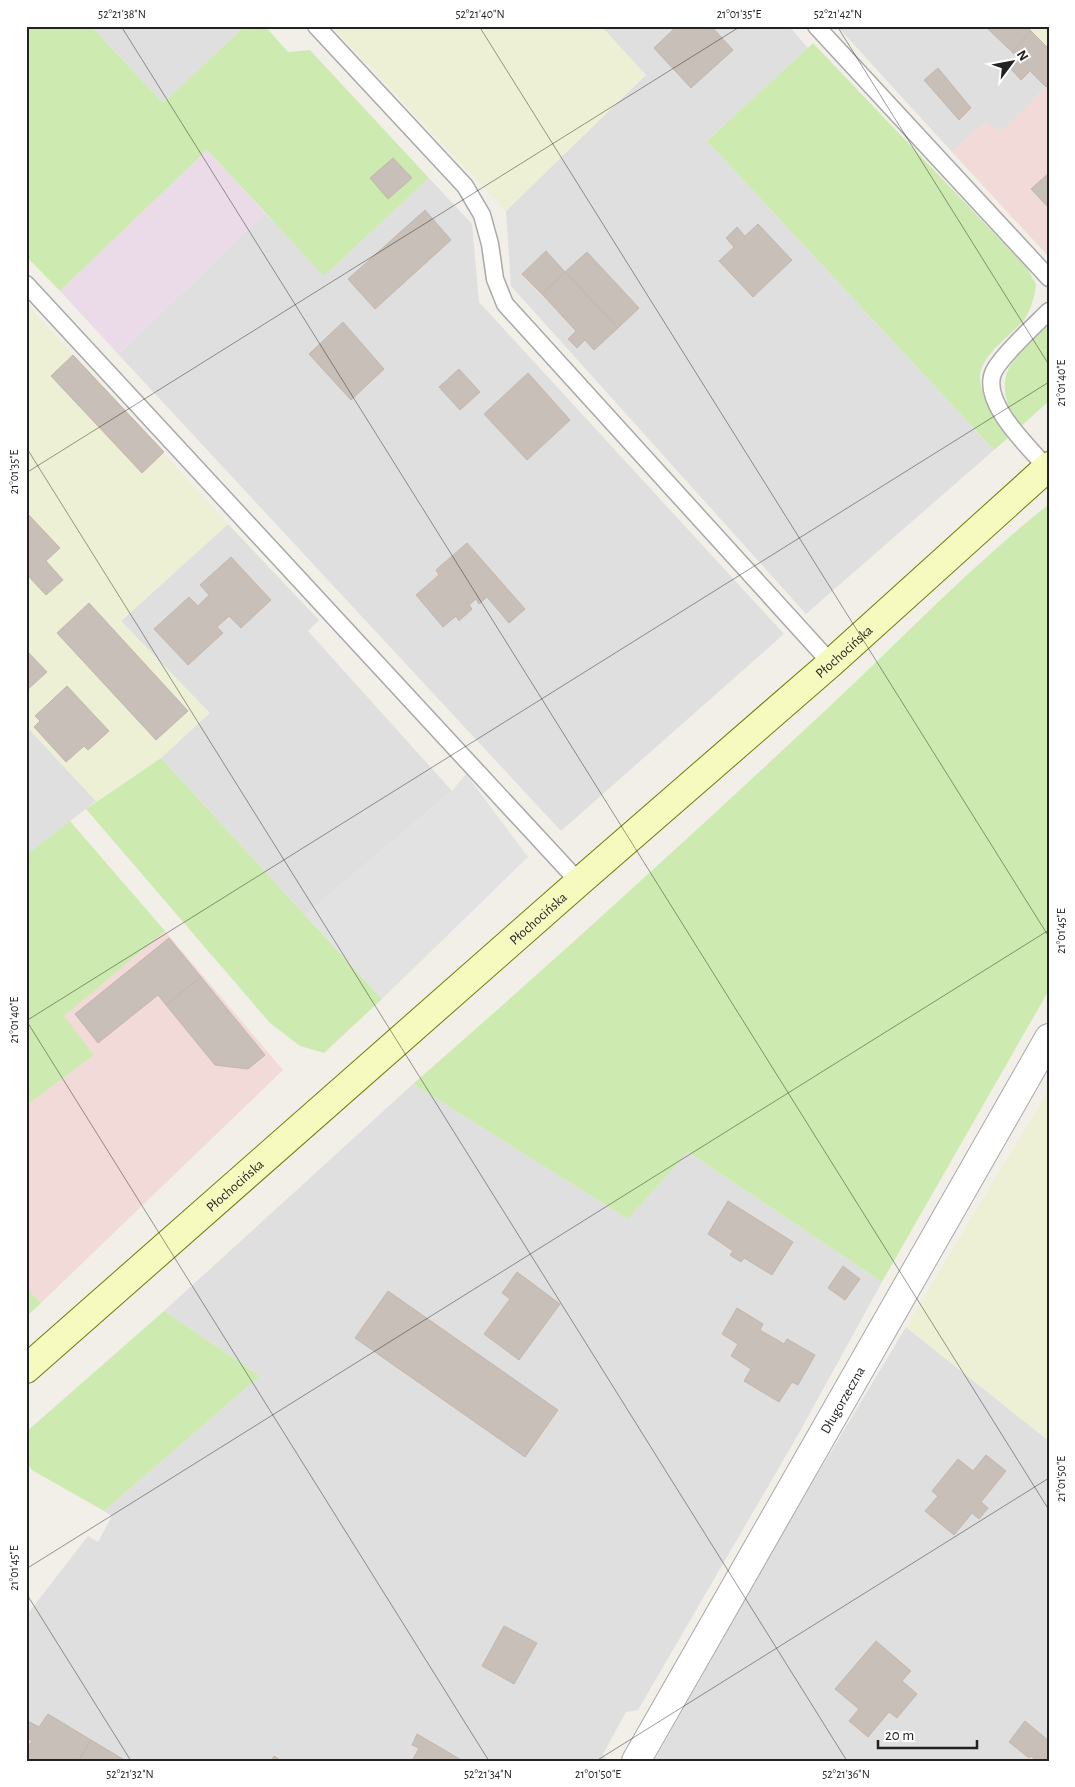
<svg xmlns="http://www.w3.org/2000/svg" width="1075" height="1787" font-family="'Alegreya Sans',sans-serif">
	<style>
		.residential { fill: #e0dfdf }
		.commercial { fill: #f2dad9 }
		.industrial { fill: #ebdbe8 }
		.farmland { fill: #eef0d5 }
		.grass { fill: #cdebb0 }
		.parking { fill: #e2e2e2 }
		.building { fill: #c7bfb8; stroke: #c4b6ab }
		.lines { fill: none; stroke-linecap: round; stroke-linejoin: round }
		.lane-casing { stroke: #a9a9a9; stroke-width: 19 }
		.street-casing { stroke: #a9a9a9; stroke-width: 30 }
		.secondary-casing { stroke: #707d05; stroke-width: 30 }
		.lane { stroke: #fff; stroke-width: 16 }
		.street { stroke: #fff; stroke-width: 28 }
		.secondary { stroke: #f7fabf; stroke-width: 28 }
		.ticks { fill: none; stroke: #222; stroke-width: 1; stroke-opacity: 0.45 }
		.labels { text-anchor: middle; stroke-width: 5; stroke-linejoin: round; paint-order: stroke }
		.street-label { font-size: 14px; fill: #222; stroke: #fff }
		.neatline { fill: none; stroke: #222; stroke-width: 2 }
		.ticks-label { font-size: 12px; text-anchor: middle; fill: #222 }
	</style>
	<rect width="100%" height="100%" fill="#f2efe9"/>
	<g class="residential">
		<path d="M 91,26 L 245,26 L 163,103 Z"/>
		<path d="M 601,26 L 789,26 L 808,48 L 707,141 L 994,450 L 806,614 L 511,286 L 506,211 L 645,75 Z"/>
		<path d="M 837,26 L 1027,26 L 1049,49 L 1049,84 L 1001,132 L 986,122 L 952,152 Z"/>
		<path d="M 429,178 L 472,224 L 479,302 L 784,634 L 561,831 L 118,354 L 265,213 L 325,275 Z"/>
		<path d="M 228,524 L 319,620 L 308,631 L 452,791 L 305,915 L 161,758 L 209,713 L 121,621 Z"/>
		<path d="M 26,726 L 96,801 L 26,855 Z"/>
		<path d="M 413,1084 L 628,1219 L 688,1152 L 882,1282 L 799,1433 L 638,1710 L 626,1712 L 603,1754 L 607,1761 L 26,1761 L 26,1616 L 88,1536 L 98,1542 L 112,1516 L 104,1511 L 260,1376 L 164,1311 Z"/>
		<path d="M 906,1327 L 1049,1441 L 1049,1761 L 654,1761 L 787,1525 Z"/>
	</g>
	<g class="commercial">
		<path d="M 1049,84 L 1049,257 L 952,152 L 986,122 L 1001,131 Z"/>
		<path d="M 165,931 L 283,1070 L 41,1303 L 26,1287 L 26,1106 L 94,1055 L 63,1016 Z"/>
	</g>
	<path class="industrial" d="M 207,150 L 265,213 L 118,354 L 60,291 Z"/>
	<g class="farmland">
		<path d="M 331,26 L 601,26 L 646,75 L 506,211 Z"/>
		<path d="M 1027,26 L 1049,26 L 1049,49 L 1031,31 Z"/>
		<path d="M 26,303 L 228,524 L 121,621 L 210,713 L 161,758 L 96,801 L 26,726 Z"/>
		<path d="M 1049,1089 L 1049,1441 L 906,1327 Z"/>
	</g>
	<g class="grass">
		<path d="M 26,26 L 91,26 L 163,103 L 245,26 L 265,26 L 288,52 L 310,50 L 429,178 L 324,276 L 207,150 L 60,291 L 26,256 Z"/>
		<path d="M 813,43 L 1027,268 L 1036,284 C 1035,296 1031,310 1024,320 C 1011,335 979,357 980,378 C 981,399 997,421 1009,437 L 994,450 L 707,141 Z"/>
		<path d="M 1049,320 L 1049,401 L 1019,428 C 988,375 1012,360 1049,320 Z"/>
		<path d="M 1049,504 L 1049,990 L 882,1282 L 688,1152 L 628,1219 L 413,1084 C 554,961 693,834 830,706 C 903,638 971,566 1049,504 Z"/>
		<path d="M 161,758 L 382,999 L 324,1053 L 300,1046 L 270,1023 L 86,809 Z"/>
		<path d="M 70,821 L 165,931 L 64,1016 L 94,1055 L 26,1106 L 26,855 Z"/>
		<path d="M 26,1287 L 41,1303 L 26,1317 Z"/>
		<path d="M 164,1311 L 260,1376 L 104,1511 L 32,1470 L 26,1462 L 26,1432 Z"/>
	</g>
	<path class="parking" d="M 466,774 L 528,857 L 382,999 L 305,915 L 452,791 Z"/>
	<g class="building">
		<path d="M 677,26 L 711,26 L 733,50 L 691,88 L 654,48 Z"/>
		<path d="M 985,26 L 1027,26 L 1031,31 L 1012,52 Z"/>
		<path d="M 1031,31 L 1049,49 L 1049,84 L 1046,87 L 1030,71 L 1021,80 L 1010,68 L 1019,59 L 1012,52 Z"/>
		<path d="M 938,68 L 971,108 L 959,120 L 924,80 Z"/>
		<path d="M 393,158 L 412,178 L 388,199 L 370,178 Z"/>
		<path d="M 1049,173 L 1049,208 L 1031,189 Z"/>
		<path d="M 425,210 L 451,240 L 375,309 L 348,279 Z"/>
		<path d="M 758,224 L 792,260 L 753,297 L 719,261 L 734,247 L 726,238 L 737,227 L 745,236 Z"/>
		<path d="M 546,251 L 565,272 L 542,294 L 522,274 Z"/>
		<path d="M 587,252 L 639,308 L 618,328 L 565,272 Z"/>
		<path d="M 565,272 L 618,328 L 594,350 L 585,340 L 577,348 L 568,339 L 576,331 L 542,294 Z"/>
		<path d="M 343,322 L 384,369 L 351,400 L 309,354 Z"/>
		<path d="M 73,355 L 164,452 L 142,473 L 51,376 Z"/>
		<path d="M 459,369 L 480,392 L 460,410 L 439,387 Z"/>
		<path d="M 528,373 L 570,420 L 527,460 L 484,414 Z"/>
		<path d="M 26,512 L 60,548 L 46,561 L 63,580 L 46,595 L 29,577 L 26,579 Z"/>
		<path d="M 467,543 L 525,609 L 509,623 L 487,597 L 479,604 L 476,599 L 469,605 L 472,609 L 459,621 L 456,616 L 443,627 L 416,595 L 439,575 L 436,570 Z"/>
		<path d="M 231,557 L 271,600 L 241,628 L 229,616 L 217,627 L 223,633 L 188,665 L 154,629 L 189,597 L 198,606 L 209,595 L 200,585 Z"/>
		<path d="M 89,603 L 188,711 L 156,740 L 57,633 Z"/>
		<path d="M 26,650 L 47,672 L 26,691 Z"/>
		<path d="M 67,686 L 109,731 L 88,750 L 84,746 L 66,762 L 34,727 L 40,721 L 35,716 Z"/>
		<path d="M 169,938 L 201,977 L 166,1005 L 158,995 L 98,1043 L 75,1014 Z"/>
		<path d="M 201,977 L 265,1055 L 248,1069 L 215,1065 L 166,1005 Z"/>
		<path d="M 728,1201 L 793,1242 L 772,1275 L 744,1258 L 741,1262 L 730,1255 L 733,1251 L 708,1234 Z"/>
		<path d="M 843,1266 L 860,1279 L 845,1300 L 828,1288 Z"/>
		<path d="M 517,1272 L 560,1304 L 519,1360 L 484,1334 L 510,1299 L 502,1293 Z"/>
		<path d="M 388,1291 L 558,1410 L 525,1457 L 355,1338 Z"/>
		<path d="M 737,1308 L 763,1324 L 760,1330 L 784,1344 L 787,1339 L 815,1355 L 798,1385 L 792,1382 L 779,1402 L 744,1381 L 751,1369 L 731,1356 L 738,1344 L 722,1334 Z"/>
		<path d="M 986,1455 L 1006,1471 L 981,1502 L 988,1508 L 979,1519 L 972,1513 L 954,1535 L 925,1511 L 938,1496 L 932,1491 L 958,1459 L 973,1471 Z"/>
		<path d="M 504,1626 L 537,1643 L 514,1684 L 482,1666 Z"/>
		<path d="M 876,1641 L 911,1671 L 902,1681 L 917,1694 L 897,1718 L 889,1712 L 868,1737 L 849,1721 L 859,1709 L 835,1689 Z"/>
		<path d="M 48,1714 L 91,1740 L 78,1761 L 26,1761 L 26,1749 L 32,1741 L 26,1737 L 26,1728 L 30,1722 L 39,1727 Z"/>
		<path d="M 1025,1721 L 1049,1741 L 1049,1761 L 1036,1761 L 1031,1756 L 1029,1758 L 1009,1742 Z"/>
		<path d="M 417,1734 L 463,1761 L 412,1761 L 419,1748 L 412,1745 Z"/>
		<path d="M 91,1740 L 126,1761 L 78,1761 Z"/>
		<path d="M 274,1756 L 282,1761 L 271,1761 Z"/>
	</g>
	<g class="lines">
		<g class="lane-casing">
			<g id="lane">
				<path d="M 316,26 L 465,186 L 482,215 L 490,244 L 495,279 L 505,304 L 831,663"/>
				<path d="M 816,26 L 1049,278"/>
				<path d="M 26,284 L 579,882"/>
				<path d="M 1047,468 C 1029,447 979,401 994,371 C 1003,354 1035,325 1049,311"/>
			</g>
		</g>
		<g class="street-casing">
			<g id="street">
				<path id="s1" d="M 636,1761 L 1049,1038"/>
			</g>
		</g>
		<g class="secondary-casing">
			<g id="secondary">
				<path id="s2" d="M 26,1369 L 579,882 L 831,663 L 1049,466"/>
			</g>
		</g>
		<use href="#lane" class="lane"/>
		<use href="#street" class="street"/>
		<use href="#secondary" class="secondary"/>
	</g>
	<path class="ticks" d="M 121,26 L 1049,1510M 479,26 L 1049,937M 837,26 L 1049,365M 26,447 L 847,1761M 26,473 L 741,26M 26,1020 L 489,1761M 26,1021 L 1049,382M 26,1569 L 1049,930M 26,1593 L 131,1761M 596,1761 L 1049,1478"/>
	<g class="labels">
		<g class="street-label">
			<text dy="5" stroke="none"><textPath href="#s2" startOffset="1088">Płochocińska</textPath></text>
			<text dy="5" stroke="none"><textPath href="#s2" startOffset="682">Płochocińska</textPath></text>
			<text dy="5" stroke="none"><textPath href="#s2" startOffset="278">Płochocińska</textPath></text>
			<text dy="5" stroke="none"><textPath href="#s1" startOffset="416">Długorzeczna</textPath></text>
		</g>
	</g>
	<rect width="1075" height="1787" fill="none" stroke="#ffffff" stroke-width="55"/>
	<g transform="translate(1012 62) rotate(58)" stroke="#ffffff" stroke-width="4" paint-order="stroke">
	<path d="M0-4L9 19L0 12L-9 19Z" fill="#222222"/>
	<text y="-8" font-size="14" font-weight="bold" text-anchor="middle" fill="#222222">N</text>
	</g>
	<path d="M878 1740v8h99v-8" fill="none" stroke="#222222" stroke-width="2.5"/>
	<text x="885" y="1740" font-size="15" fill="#222222" stroke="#ffffff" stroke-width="4" paint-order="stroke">20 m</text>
	<rect x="28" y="28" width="1020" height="1732" class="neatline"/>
	<g class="ticks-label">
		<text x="122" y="18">52°21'38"N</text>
		<text x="480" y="18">52°21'40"N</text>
		<text x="739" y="18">21°01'35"E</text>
		<text x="838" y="18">52°21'42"N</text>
		<text transform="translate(1061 383) rotate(-90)" y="4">21°01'40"E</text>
		<text transform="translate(14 472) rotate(-90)" y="4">21°01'35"E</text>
		<text transform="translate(1061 931) rotate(-90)" y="4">21°01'45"E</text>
		<text transform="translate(14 1020) rotate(-90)" y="4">21°01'40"E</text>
		<text transform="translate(1061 1479) rotate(-90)" y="4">21°01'50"E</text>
		<text transform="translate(14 1568) rotate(-90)" y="4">21°01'45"E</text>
		<text x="130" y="1778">52°21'32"N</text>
		<text x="488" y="1778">52°21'34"N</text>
		<text x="598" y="1778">21°01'50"E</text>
		<text x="846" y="1778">52°21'36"N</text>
	</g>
</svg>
